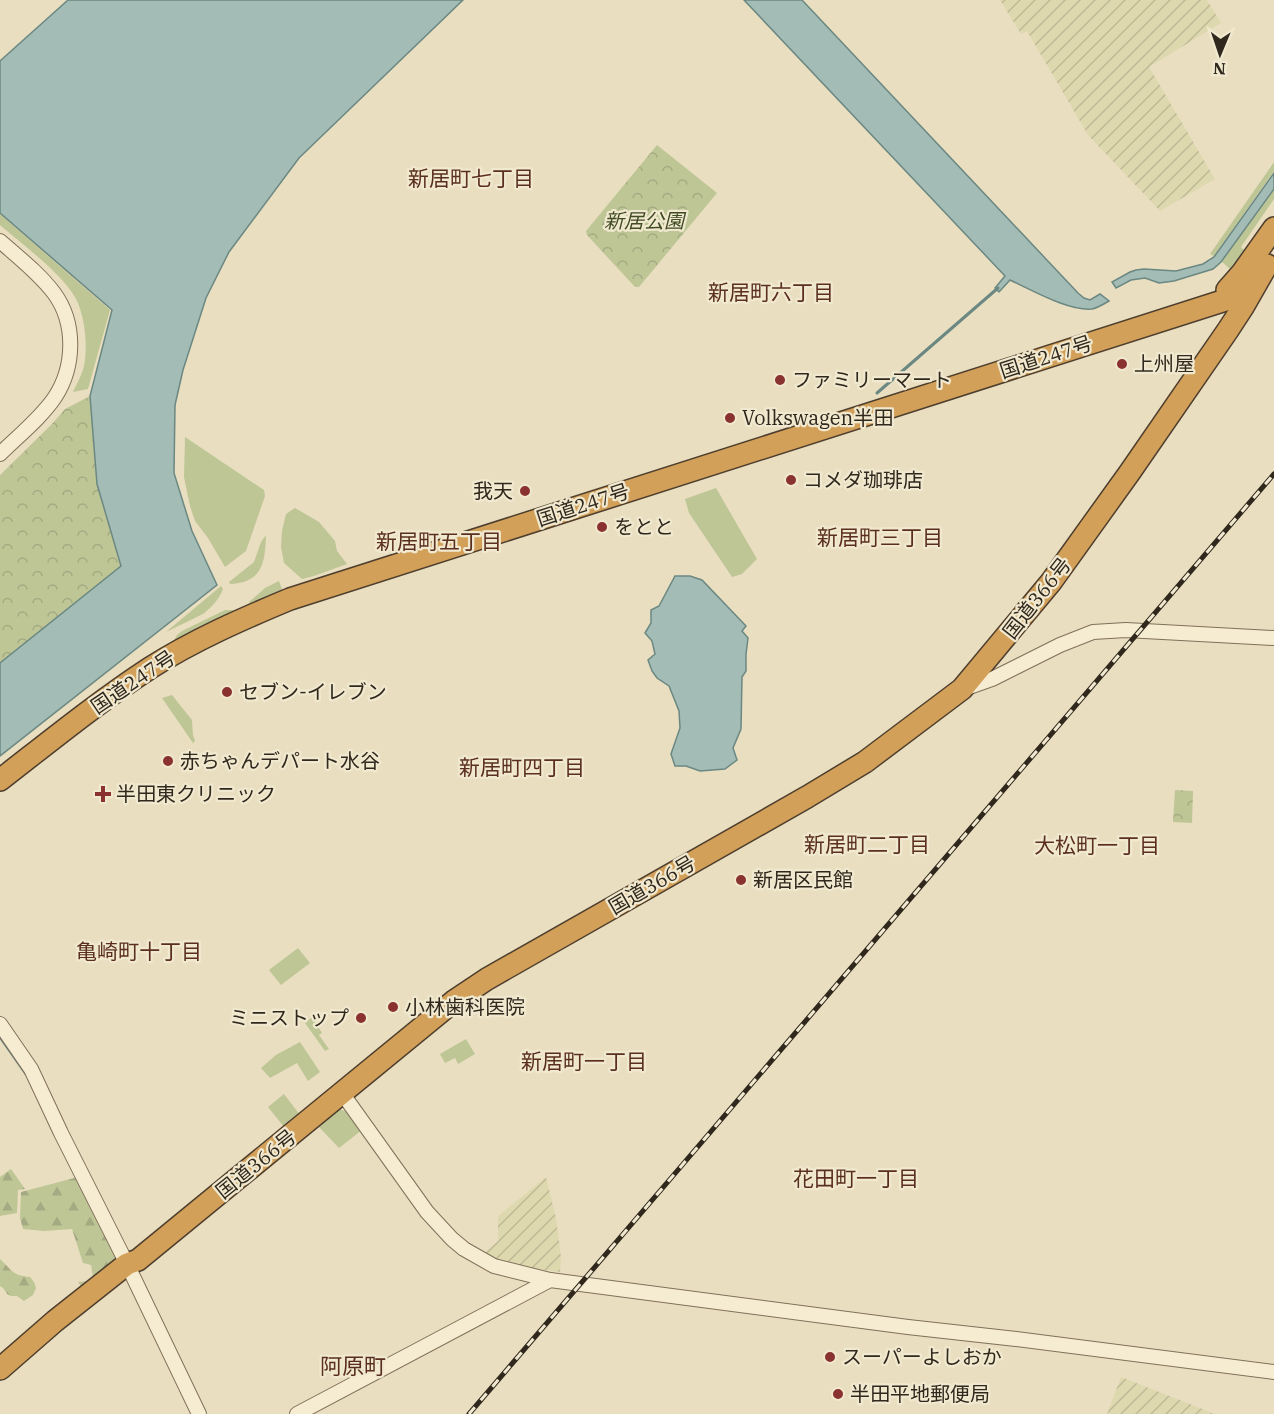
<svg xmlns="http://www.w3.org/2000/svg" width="1274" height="1414" font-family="'IBM Plex Serif','Noto Sans JP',serif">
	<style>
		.farmland { fill: url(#farmland-furrows) }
		.grass { fill: #bec696 }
		.forest { fill: url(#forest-firs) }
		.park { fill: url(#park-crowns) }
		.water { fill: #a3bcb5; stroke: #6b8882; stroke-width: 1.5 }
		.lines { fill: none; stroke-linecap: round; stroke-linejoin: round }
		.stream { stroke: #6b8882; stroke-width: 3 }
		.minor-casing { stroke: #80705a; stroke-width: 16 }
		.highway-casing { stroke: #4e3e2e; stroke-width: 24 }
		.minor { stroke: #f5ecd2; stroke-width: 14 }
		.highway { stroke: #d2a058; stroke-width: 21 }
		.rail-casing { stroke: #31281d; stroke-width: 5 }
		.rail { stroke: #f1e9cf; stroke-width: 3; stroke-dasharray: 9; stroke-linecap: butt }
		.poi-dot { fill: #8a3230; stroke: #f1e9cf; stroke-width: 2 }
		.labels { text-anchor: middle; stroke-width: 4.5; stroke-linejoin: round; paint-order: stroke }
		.park-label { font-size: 20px; font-style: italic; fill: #414c25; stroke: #f1e9cf }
		.street-label { font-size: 20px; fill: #31281d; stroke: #f1e9cf }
		.poi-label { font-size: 20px; fill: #31281d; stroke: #f1e9cf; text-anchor: start }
		.neighbourhood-label { font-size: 21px; fill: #5a2f20; stroke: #f1e9cf }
		.quarter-label { font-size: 22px; fill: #5a2f20; stroke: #f1e9cf }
	</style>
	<defs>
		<pattern id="farmland-furrows" width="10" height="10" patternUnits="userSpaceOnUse" patternTransform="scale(1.5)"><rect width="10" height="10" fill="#ded8af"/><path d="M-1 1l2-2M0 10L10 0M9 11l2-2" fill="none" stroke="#bfb996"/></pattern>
		<pattern id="forest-firs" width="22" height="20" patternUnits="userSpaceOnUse" patternTransform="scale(1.5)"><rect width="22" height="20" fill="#bec696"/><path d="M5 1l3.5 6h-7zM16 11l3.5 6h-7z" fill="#a4aa81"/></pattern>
		<pattern id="park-crowns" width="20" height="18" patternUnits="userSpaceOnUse" patternTransform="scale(1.5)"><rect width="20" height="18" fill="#bec696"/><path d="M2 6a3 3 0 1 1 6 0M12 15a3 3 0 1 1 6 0" fill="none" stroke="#a4aa81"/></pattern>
	</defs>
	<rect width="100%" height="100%" fill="#e9dec0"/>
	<g class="farmland">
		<path d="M 1000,0 L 1207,0 L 1221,23 L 1149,67 L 1215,179 L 1160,211 L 1088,135 L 1027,31 L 1021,34 Z"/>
		<path d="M 546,1177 L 556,1218 L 561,1257 L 560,1272 L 530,1268 L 508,1263 L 483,1254 L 498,1241 L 498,1216 Z"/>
		<path d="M 1121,1377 L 1200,1408 L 1214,1414 L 1107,1414 Z"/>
	</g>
	<g class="grass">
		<path d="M 1274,162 L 1274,171 L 1214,256 L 1210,254 Z"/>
		<path d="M 1274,189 L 1274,199 L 1241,247 L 1246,252 L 1231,270 L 1221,261 Z"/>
		<path d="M 0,214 L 110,310 L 88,389 L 73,392 C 77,383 82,375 84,366 C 88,345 85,315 75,297 C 60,272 22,244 0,225 Z"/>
		<path d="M 185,437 L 264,490 L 265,496 L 246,551 L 225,567 L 208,538 L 195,521 L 190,506 L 184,477 Z"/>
		<path d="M 716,488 L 757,559 L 742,574 L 732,577 L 689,513 L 685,499 Z"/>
		<path d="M 295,508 L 319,522 L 335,541 L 337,551 L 347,564 L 314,576 L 302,579 L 284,563 L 281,547 L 282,531 L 286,514 Z"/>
		<path d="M 266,535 C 265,563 263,582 230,584 L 229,582 L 254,562 L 261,542 Z"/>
		<path d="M 279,581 L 282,589 L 275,596 L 250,605 L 249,602 L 265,588 Z"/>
		<path d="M 221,586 L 223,589 C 219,599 212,607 203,614 L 166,632 Z"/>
		<path d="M 225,610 L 235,610 L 172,644 L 177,635 L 182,631 Z"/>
		<path d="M 172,695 L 192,720 L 193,735 L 195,741 L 193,743 L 162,698 Z"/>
		<path d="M 298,948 L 310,963 L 281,985 L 269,970 Z"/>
		<path d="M 312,1017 L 322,1033 L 319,1035 L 329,1049 L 325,1051 L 305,1023 Z"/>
		<path d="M 466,1039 L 475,1054 L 458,1064 L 455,1058 L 445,1063 L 440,1054 Z"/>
		<path d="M 300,1042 L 320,1072 L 308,1081 L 297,1063 L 270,1078 L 261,1068 L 276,1055 Z"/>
		<path d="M 284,1094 L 300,1115 L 284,1127 L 268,1107 Z"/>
		<path d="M 339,1109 L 348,1112 L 362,1130 L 339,1148 L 319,1127 Z"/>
	</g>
	<g class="forest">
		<path d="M 11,1169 L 25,1189 L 18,1190 L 17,1213 L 0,1216 L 0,1177 Z"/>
		<path d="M 78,1177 L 118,1262 L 85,1292 L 78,1282 L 88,1281 L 93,1277 L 91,1265 L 83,1263 L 72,1229 L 44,1231 L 23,1229 L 20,1218 L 21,1192 Z"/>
		<path d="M 0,1259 C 13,1271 11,1275 30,1277 L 34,1282 L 36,1288 L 33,1295 L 24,1301 L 17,1296 L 11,1296 L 7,1294 L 3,1288 L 0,1286 Z"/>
	</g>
	<g class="park">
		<path d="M 657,145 L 717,193 L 639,287 L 635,287 L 587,235 L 586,231 Z"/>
		<path d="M 90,396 L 97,484 L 121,567 L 0,663 L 0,475 L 51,425 L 65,409 Z"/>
		<path d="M 1175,790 L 1193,791 L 1192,823 L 1173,822 Z"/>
	</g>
	<g class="water">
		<path d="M 68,0 L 463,0 L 299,158 L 229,252 L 206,298 L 183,370 L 175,405 L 174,473 L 192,531 L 217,585 L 0,756 L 0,663 L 121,566 L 97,484 L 90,396 L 112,310 L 0,213 L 0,61 Z"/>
		<path d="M 744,0 L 802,0 L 1078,293 L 1084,298 L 1090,300 L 1100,294 L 1109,301 C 1104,304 1097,308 1092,309 C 1068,311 1032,290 1010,280 L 999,292 L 995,288 L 1005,276 Z"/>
		<path d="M 1274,173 L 1274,189 L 1221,262 L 1213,269 L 1174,281 L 1159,283 L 1145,278 L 1131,280 L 1116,288 L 1112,282 L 1130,272 L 1136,270 L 1144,269 L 1176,271 L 1203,264 L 1214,257 Z"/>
		<path d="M 675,576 L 690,576 L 702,580 L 746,626 L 742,631 L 748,638 L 746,654 L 746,671 L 742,677 L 741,729 L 733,748 L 737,760 L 725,769 L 700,771 L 686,766 L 675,766 L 671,754 L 680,728 L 679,711 L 669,686 L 657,678 L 652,671 L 648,660 L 655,654 L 652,641 L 645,633 L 651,623 L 651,610 L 659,606 Z"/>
	</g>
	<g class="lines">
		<g class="stream">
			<path d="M 877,393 L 998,288"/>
			<path d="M 0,1037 L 26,1074"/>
		</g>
		<g class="minor-casing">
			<g id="minor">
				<path d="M 0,241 C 18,257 39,273 54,293 C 76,323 75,366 55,397 C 42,417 17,437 0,454"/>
				<path d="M 964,689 L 992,679 L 1060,645 L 1093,632 L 1126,630 L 1274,638"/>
				<path d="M 0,1024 L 31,1069 L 61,1133 L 127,1264 L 199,1414"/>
				<path d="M 342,1093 L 427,1212 L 452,1239 L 464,1249 L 494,1266 L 550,1280 L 908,1327 L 1016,1339 L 1274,1372"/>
				<path d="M 297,1414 L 550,1280"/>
			</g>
		</g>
		<g class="highway-casing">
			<g id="highway">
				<path d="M 1227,290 L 1242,273 L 1274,228"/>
				<path d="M 0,780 C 49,742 98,702 150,668 C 194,640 242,619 290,599 L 1235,297 L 1254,280"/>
				<path d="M 0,1369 L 55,1321 L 127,1264 L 138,1260 L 454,1001 L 487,979 L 807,797 L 865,762 L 962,689 L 1051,582 L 1130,472 L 1228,330 L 1243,307 L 1267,265"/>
			</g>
		</g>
		<use href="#minor" class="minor"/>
		<use href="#highway" class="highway"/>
		<g class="rail-casing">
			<path id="rail" d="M 469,1414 L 1274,474"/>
		</g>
		<use href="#rail" class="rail"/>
	</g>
	<g class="poi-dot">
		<circle cx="1122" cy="364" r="6"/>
		<circle cx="780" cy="380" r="6"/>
		<circle cx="730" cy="418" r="6"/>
		<circle cx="791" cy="480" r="6"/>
		<circle cx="525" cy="491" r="6"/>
		<circle cx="602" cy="527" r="6"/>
		<circle cx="227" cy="692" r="6"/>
		<circle cx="168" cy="761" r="6"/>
		<path d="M100 785h6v6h6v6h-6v6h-6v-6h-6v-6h6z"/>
		<circle cx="741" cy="880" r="6"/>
		<circle cx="393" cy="1007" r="6"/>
		<circle cx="361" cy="1018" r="6"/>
		<circle cx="830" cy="1357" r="6"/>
		<circle cx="838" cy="1394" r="6"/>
	</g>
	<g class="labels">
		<g class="park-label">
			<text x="644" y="228">新居公園</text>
		</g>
		<g class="street-label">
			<text transform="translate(1046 357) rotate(-18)" y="7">国道247号</text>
			<text transform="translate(583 505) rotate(-18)" y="7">国道247号</text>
			<text transform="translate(1037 598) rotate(-52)" y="7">国道366号</text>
			<text transform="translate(133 682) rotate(-34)" y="7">国道247号</text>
			<text transform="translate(652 885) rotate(-30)" y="7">国道366号</text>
			<text transform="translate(256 1164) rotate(-39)" y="7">国道366号</text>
		</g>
		<g class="poi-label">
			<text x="1134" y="371">上州屋</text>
			<text x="792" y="387">ファミリーマート</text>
			<text x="742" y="425">Volkswagen半田</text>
			<text x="803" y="487">コメダ珈琲店</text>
			<text x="513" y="498" text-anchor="end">我天</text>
			<text x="614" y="534">をとと</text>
			<text x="239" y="699">セブン-イレブン</text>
			<text x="180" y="768">赤ちゃんデパート水谷</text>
			<text x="116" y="801">半田東クリニック</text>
			<text x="753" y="887">新居区民館</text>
			<text x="405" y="1014">小林歯科医院</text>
			<text x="349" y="1025" text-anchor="end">ミニストップ</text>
			<text x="842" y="1364">スーパーよしおか</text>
			<text x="850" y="1401">半田平地郵便局</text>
		</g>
		<g class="neighbourhood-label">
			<text x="471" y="186">新居町七丁目</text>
			<text x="771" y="300">新居町六丁目</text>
			<text x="880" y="545">新居町三丁目</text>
			<text x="439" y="549">新居町五丁目</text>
			<text x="522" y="775">新居町四丁目</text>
			<text x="867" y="852">新居町二丁目</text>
			<text x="1097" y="853">大松町一丁目</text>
			<text x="139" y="959">亀崎町十丁目</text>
			<text x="584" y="1069">新居町一丁目</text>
			<text x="856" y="1186">花田町一丁目</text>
		</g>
		<g class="quarter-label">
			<text x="353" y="1374">阿原町</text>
		</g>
	</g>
	<g transform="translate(1220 54) rotate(182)" stroke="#f1e9cf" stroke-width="4.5" paint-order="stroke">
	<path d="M0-4.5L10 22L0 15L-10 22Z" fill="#31281d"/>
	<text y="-9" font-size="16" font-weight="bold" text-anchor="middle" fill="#31281d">N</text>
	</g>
</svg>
